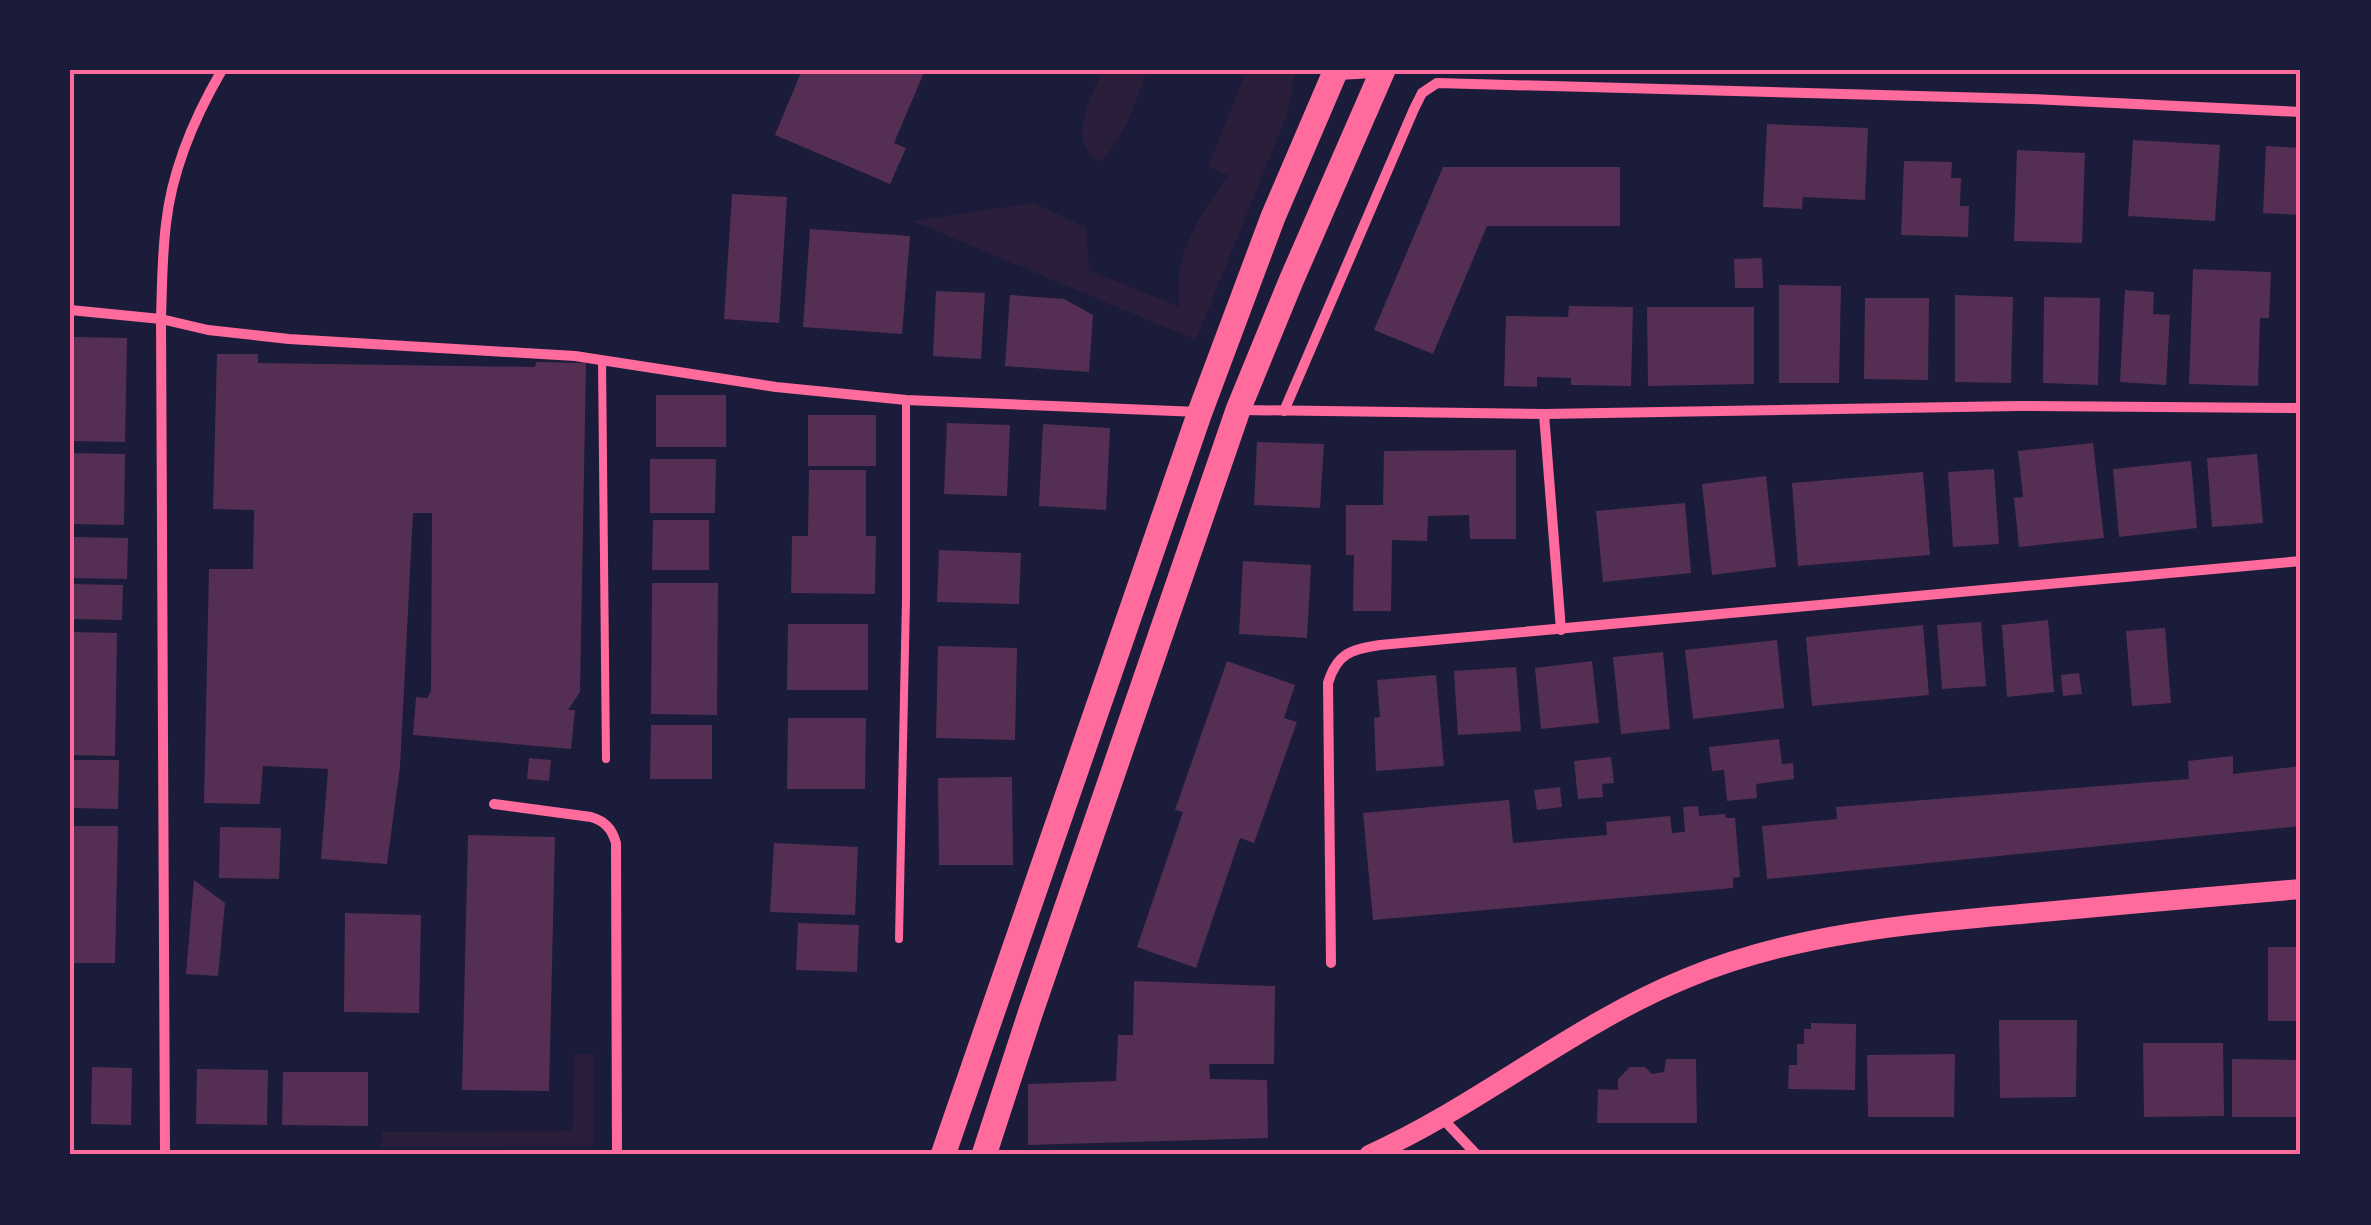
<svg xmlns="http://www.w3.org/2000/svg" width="2371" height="1225" font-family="Lato,sans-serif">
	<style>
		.green { fill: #2a1e3b }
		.building { fill: #542f53 }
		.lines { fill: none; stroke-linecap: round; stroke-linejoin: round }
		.service { stroke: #ff6b9d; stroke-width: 8 }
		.minor { stroke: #ff6b9d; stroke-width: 10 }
		.secondary { stroke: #ff6b9d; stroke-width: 20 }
		.primary { stroke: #ff6b9d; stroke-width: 25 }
		.neatline { fill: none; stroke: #ff6b9d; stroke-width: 4 }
	</style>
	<rect width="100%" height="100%" fill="#1b1b3a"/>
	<g class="green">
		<path d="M 1103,70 L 1148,70 C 1135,100 1125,141 1099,162 C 1065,141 1092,97 1103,70 Z"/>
		<path d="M 1247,70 L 1294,70 L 1292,93 L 1287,114 L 1196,340 L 912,221 L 1034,203 L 1086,227 L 1089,270 L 1179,307 C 1179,296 1178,285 1179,275 C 1184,237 1207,205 1229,176 L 1208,166 Z"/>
		<path d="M 574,1054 L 593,1054 L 594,1146 L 382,1147 L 382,1132 L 573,1131 Z"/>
	</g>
	<g class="building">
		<path d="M 802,70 L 925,70 L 894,143 L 906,148 L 890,184 L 775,135 Z"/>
		<path d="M 1767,124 L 1868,128 L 1865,200 L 1803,197 L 1802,209 L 1763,207 Z"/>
		<path d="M 2133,140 L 2220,145 L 2215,221 L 2128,216 Z"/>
		<path d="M 2266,146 L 2301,148 L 2301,215 L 2263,213 Z"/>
		<path d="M 2017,150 L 2085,153 L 2082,243 L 2014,241 Z"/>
		<path d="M 1904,161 L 1952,162 L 1951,178 L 1961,178 L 1960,206 L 1969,206 L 1968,237 L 1901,235 Z"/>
		<path d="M 1443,167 L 1620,167 L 1620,226 L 1487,226 L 1433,354 L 1374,330 Z"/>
		<path d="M 732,194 L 787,197 L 779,323 L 724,319 Z"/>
		<path d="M 810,229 L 910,236 L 902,334 L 803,327 Z"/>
		<path d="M 1762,258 L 1763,288 L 1735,288 L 1734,259 Z"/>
		<path d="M 2193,269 L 2271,272 L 2269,318 L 2260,318 L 2258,386 L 2189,384 Z"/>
		<path d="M 1779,285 L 1841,286 L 1839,383 L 1779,383 Z"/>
		<path d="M 2125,290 L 2154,292 L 2153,314 L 2170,315 L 2166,385 L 2120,382 Z"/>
		<path d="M 936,291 L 985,293 L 981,359 L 933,356 Z"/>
		<path d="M 1010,295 L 1064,299 L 1093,315 L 1089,372 L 1005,366 Z"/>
		<path d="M 1955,295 L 2013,297 L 2011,383 L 1955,382 Z"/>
		<path d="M 2044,297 L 2100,298 L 2098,385 L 2043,383 Z"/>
		<path d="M 1865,298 L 1929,298 L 1928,380 L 1864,379 Z"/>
		<path d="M 1569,306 L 1633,307 L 1631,386 L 1571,385 L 1571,378 L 1537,377 L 1537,387 L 1504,386 L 1506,316 L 1568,317 Z"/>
		<path d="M 1647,307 L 1754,307 L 1754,384 L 1648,386 Z"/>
		<path d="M 70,337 L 127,338 L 125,442 L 70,441 Z"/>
		<path d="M 217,354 L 258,354 L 258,363 L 535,367 L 536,362 L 586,363 L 580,692 L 568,710 L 575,710 L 571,749 L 413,735 L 416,697 L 427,698 L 431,691 L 432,513 L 413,513 L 400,767 L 387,864 L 321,859 L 328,769 L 263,766 L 260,804 L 204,803 L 209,569 L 253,569 L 254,510 L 213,509 Z"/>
		<rect x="656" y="395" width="70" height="52"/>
		<rect x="808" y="415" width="68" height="51"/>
		<path d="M 947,423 L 1010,425 L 1007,496 L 944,494 Z"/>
		<path d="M 1043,424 L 1110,428 L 1106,510 L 1039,506 Z"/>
		<path d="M 1257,442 L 1324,444 L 1320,508 L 1254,505 Z"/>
		<path d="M 2093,443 L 2104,538 L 2019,547 L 2014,498 L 2023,497 L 2018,451 Z"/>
		<path d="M 1516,450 L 1516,539 L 1470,539 L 1469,515 L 1428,516 L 1427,541 L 1392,540 L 1391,611 L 1353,611 L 1354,555 L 1346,555 L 1346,505 L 1383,505 L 1384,451 Z"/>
		<path d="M 70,453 L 125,454 L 124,525 L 70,524 Z"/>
		<path d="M 2257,454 L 2263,523 L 2212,527 L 2207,458 Z"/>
		<path d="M 650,459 L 716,459 L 715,513 L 650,513 Z"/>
		<path d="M 2191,461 L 2197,528 L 2119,537 L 2113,469 Z"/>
		<path d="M 1994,469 L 1999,544 L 1953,547 L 1948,472 Z"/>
		<path d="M 809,470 L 866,470 L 866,536 L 876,536 L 875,594 L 791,593 L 792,536 L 808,536 Z"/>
		<path d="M 1923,472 L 1930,555 L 1798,566 L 1792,483 Z"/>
		<path d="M 1766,476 L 1776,567 L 1712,575 L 1702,484 Z"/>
		<path d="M 1685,503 L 1691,573 L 1603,582 L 1596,511 Z"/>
		<path d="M 653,520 L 709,520 L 709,570 L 652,570 Z"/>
		<path d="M 70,537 L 128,538 L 127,579 L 70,578 Z"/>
		<path d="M 939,550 L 1021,553 L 1019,604 L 937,602 Z"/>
		<path d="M 1243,561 L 1311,565 L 1307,638 L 1239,634 Z"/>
		<path d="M 652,583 L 718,583 L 717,715 L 651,714 Z"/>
		<path d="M 70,584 L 123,585 L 122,620 L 70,619 Z"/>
		<path d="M 2048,620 L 2054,692 L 2007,697 L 2002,625 Z"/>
		<path d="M 1981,622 L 1986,686 L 1942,689 L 1937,625 Z"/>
		<path d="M 788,624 L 868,624 L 868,690 L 787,690 Z"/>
		<path d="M 1923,625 L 1929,695 L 1812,706 L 1806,637 Z"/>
		<path d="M 2165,628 L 2171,703 L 2132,706 L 2126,631 Z"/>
		<path d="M 70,632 L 117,633 L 115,756 L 70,755 Z"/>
		<path d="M 1777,640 L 1784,708 L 1693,719 L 1685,650 Z"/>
		<path d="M 938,646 L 1017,648 L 1015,740 L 936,738 Z"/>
		<path d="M 1663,652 L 1670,729 L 1621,734 L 1613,657 Z"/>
		<path d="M 1227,661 L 1295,685 L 1284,718 L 1297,722 L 1254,843 L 1240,838 L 1196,968 L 1137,947 L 1183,812 L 1175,810 Z"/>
		<path d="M 1592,661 L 1599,723 L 1541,729 L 1535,668 Z"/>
		<path d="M 1516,667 L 1521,731 L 1458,735 L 1454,671 Z"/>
		<path d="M 2079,673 L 2082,694 L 2063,696 L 2061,675 Z"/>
		<path d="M 1436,675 L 1444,766 L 1376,771 L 1374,718 L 1380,717 L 1377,680 Z"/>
		<path d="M 788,718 L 866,718 L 865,789 L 787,789 Z"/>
		<path d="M 651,725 L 712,725 L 712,779 L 650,779 Z"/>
		<path d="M 1779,739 L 1782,764 L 1793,763 L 1794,779 L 1756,784 L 1757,798 L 1727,801 L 1724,770 L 1712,771 L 1709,747 Z"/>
		<path d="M 2233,756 L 2233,774 L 2301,766 L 2301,826 L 1767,879 L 1762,826 L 1837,819 L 1836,807 L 2189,779 L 2188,761 Z"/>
		<path d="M 1611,757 L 1614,783 L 1602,784 L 1603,797 L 1578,799 L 1574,761 Z"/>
		<path d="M 529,758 L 551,760 L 549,781 L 527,779 Z"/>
		<path d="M 70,760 L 119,760 L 118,809 L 70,808 Z"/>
		<path d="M 1012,777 L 1013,865 L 939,865 L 938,778 Z"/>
		<path d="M 1560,787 L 1562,807 L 1537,810 L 1534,790 Z"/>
		<path d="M 1509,800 L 1513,843 L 1607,835 L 1606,822 L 1670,816 L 1672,833 L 1685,832 L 1683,807 L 1698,806 L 1699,816 L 1725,814 L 1726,818 L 1735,818 L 1740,877 L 1733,878 L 1733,888 L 1373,920 L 1363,813 Z"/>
		<path d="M 70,826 L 118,826 L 115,963 L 70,963 Z"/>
		<path d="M 220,827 L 281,828 L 279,879 L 219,878 Z"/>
		<path d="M 468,835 L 555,837 L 549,1091 L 462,1090 Z"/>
		<path d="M 774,843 L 858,847 L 855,915 L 770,912 Z"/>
		<path d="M 194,880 L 225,903 L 218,976 L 186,974 Z"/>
		<path d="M 345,913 L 421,915 L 419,1013 L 344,1012 Z"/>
		<path d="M 798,923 L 859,925 L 857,972 L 796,970 Z"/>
		<rect x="2268" y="947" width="33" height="74"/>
		<path d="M 1134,981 L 1275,986 L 1274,1064 L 1209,1064 L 1210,1079 L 1267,1080 L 1268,1138 L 1028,1145 L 1028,1084 L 1116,1081 L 1118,1035 L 1133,1035 Z"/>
		<path d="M 1999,1020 L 2077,1020 L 2076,1097 L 2000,1098 Z"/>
		<path d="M 1811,1023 L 1856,1024 L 1855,1090 L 1788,1089 L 1789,1065 L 1797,1065 L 1797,1044 L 1804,1044 L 1804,1029 L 1811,1029 Z"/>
		<path d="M 2143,1043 L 2223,1043 L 2224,1116 L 2144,1117 Z"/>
		<path d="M 1955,1054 L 1954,1117 L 1868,1117 L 1867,1055 Z"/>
		<path d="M 1666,1059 L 1696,1059 L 1697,1123 L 1597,1123 L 1598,1089 L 1618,1090 L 1618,1079 L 1630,1067 L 1645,1067 L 1652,1074 L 1664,1072 Z"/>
		<path d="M 2232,1059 L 2301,1060 L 2301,1117 L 2232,1117 Z"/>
		<path d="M 92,1067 L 132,1068 L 131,1125 L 91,1124 Z"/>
		<path d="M 197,1069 L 268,1070 L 267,1125 L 196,1124 Z"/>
		<path d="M 283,1072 L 368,1072 L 368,1126 L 282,1125 Z"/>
	</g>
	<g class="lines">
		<g class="service">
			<path d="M 1338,76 L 1374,74"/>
			<path d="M 602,360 L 606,759"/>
			<path d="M 899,939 L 906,599 L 906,400"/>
		</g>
		<g class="minor">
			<path d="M 70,310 L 161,319 L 208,330 L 289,339 L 575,356 L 776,387 L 906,400 L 1199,412"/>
			<path d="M 1242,410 L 1544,414 L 2018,406 L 2301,408"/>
			<path d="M 1284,411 L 1414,109 L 1422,93 L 1437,83 L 2030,99 L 2301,112"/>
			<path d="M 1544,414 L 1561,630"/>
			<path d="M 494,804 L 591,817 C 605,821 612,829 616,843 L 617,1155"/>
			<path d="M 1331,963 L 1328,683 C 1337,653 1352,649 1380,645 L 2301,561"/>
			<path d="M 1441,1117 L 1477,1155"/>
			<path d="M 165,1155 L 161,319 C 162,288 162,256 166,224 C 172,169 194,118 222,70"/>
		</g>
		<path class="secondary" d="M 1369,1155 C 1480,1105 1574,1024 1687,978 C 1792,934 1909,924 2021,914 C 2114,905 2208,897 2301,889"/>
		<g class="primary">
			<path d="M 943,1155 L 1200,412 L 1273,217 L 1336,70"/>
			<path d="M 984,1155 L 1030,1014 L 1238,410 L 1291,281 L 1383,70"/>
		</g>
	</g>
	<rect width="2371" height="1225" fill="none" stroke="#1b1b3a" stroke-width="145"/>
	<rect x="72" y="72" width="2226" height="1080" class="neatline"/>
</svg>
